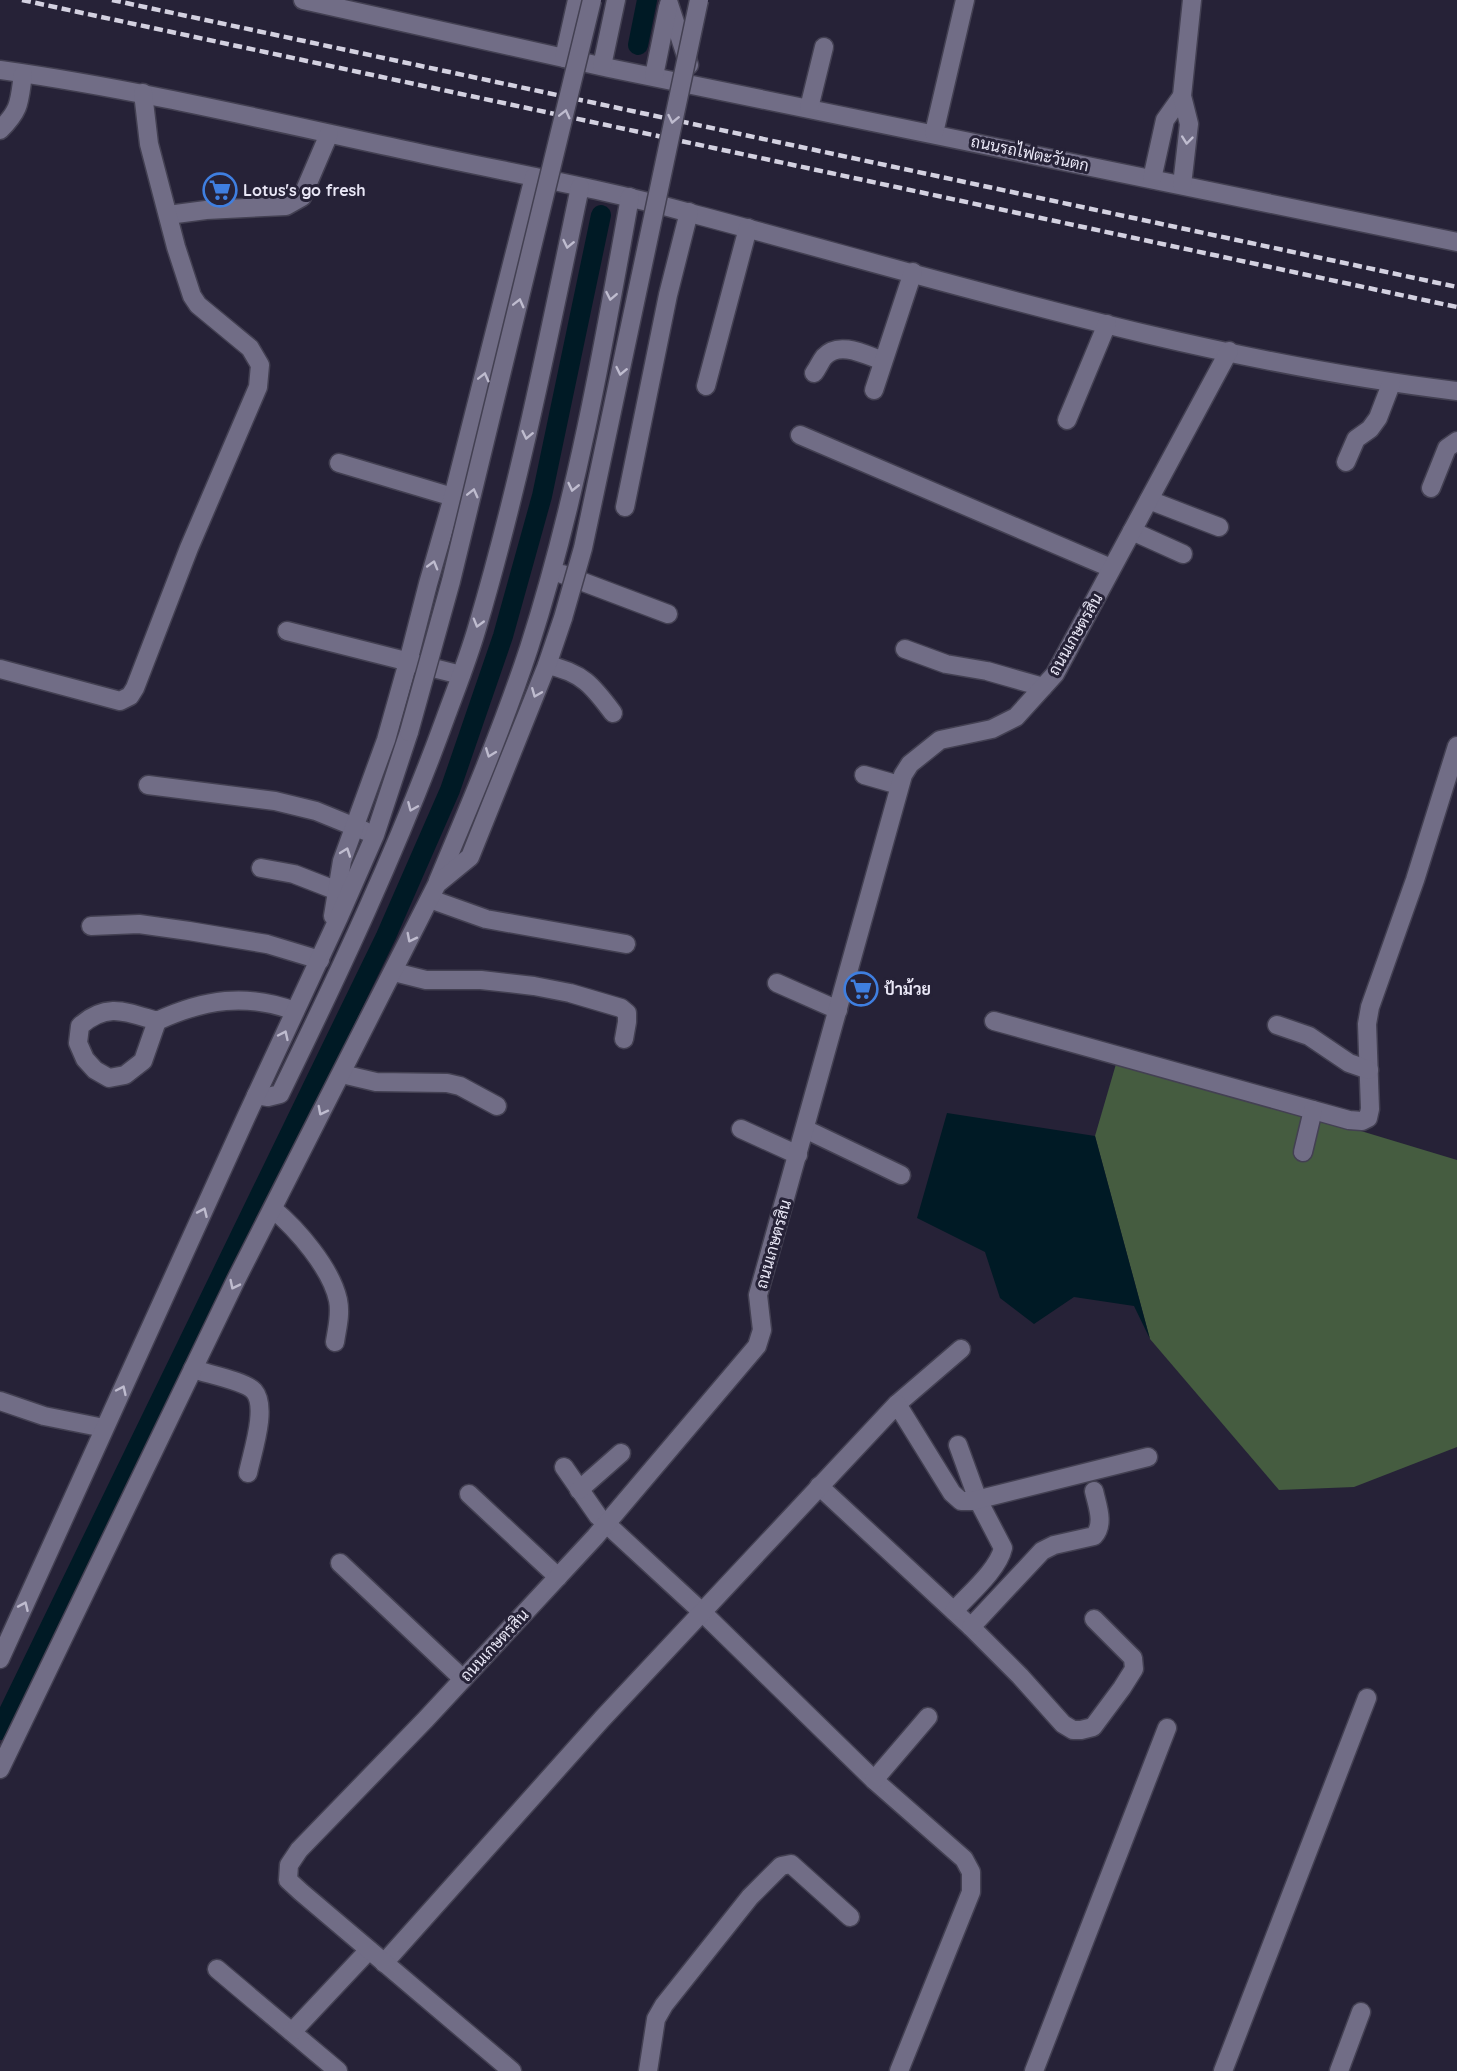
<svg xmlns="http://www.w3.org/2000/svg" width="1457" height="2071" font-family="Quicksand,Sarabun,sans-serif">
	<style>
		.forest { fill: #455c40 }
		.water { fill: #001a25 }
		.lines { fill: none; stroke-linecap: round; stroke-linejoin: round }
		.canal { stroke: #001a25; stroke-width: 20 }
		.minor-casing { stroke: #434052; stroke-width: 21 }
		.minor { stroke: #716d86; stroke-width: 18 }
		.rail { stroke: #d3d1e0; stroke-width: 4.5; stroke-dasharray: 9 4.5; stroke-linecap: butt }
		.minor-bridge-casing { stroke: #434052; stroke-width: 21; stroke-linecap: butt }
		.minor-bridge { stroke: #716d86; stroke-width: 18 }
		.oneway { stroke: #bfbccf }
		.labels { text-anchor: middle; stroke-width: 6; stroke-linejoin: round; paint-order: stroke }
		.street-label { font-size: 16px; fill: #e9e7f6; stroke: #262237 }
		.poi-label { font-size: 16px; font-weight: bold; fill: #e9e7f6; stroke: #262237; text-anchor: start }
	</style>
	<rect width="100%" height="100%" fill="#262237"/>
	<path class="forest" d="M 1116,1064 L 1361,1131 L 1457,1160 L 1457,1447 L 1354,1487 L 1279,1490 L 1150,1339 L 1095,1136 Z"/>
	<path class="water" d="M 947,1113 L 1095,1136 L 1150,1339 L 1134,1306 L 1074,1297 L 1034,1324 L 1000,1298 L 985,1252 L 917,1218 Z"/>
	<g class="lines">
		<g class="canal">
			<path d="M 638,45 L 647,0"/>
			<path d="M 0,1730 L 386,936 L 450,790 L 503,636 L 542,496 L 601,215"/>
		</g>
		<g class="minor-casing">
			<g id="minor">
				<path d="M 303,0 L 609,68 L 1457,242"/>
				<path d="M 669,4 L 689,65"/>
				<path d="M 564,58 L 577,0"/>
				<path d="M 602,66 L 616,0"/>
				<path d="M 0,70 C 136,89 270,121 405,150 C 500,171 596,187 690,213 C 943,280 1196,360 1457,391"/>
				<path d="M 654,76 L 668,7"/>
				<path d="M 809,108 L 824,47"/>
				<path d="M 0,130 C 21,109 19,102 23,74"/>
				<path d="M 934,133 L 965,0"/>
				<path d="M 1152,179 L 1165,120 L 1182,96"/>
				<path d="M 1182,185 L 1189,124 L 1182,96 L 1192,0"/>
				<path d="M 168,215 L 206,210 L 286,206 L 302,197 L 329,134"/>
				<path d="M 814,373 C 818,368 820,362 824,357 C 839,340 866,355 883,361"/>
				<path d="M 706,386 L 748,228"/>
				<path d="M 874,390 L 913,272"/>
				<path d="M 1067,420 L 1107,324"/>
				<path d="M 800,435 L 1111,568"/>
				<path d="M 1346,462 L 1356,439 L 1370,429 L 1378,418 L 1391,384"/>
				<path d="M 339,463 L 453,497"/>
				<path d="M 1431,488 L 1447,448 L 1457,441"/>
				<path d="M 1149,500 L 1219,527"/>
				<path d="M 625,507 L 668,295 L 689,212"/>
				<path d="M 1132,531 L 1183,554"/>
				<path d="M 562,574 L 668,614"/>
				<path d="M 287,631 L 461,675"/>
				<path d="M 905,649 L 946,664 L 987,671 L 1043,687"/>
				<path d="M 547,665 C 582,672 593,686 613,713"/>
				<path d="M 0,669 L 120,701 L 130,696 L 135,688 L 189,548 L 258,387 L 260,365 L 250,348 L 198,305 L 192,296 L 176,247 L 149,144 L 143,93"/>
				<path d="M 864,775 L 899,785"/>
				<path d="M 148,785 L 275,801 L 316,811 L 365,831"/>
				<path d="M 261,868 L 294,874 L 348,895"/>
				<path d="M 438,881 C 470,805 503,727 529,648 C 576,502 603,349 630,197"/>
				<path d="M 430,899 L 486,919 L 626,944"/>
				<path d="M 333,916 L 342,861 L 386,740 L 408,662 L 428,584 L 453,497 L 534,177"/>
				<path d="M 91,926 L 139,924 L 189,931 L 267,944 L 320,960"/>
				<path d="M 394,972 L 426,980 L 481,980 L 534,986 L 570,993 L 621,1008 L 627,1013 L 627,1022 L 624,1039"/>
				<path d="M 777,983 L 838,1010"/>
				<path d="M 157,1021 L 143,1061 L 125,1075 L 109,1078 L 95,1070 L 85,1059 L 78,1043 L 80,1026 C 107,1002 126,1012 157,1021 C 205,999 246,993 295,1011"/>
				<path d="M 994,1021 L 1349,1120 L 1362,1121 L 1368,1118 L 1370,1109 L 1367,1024 L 1370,1007 L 1415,880 L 1457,746"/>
				<path d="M 1277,1025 L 1309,1036 L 1349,1063 L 1369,1070"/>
				<path d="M 342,1074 L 376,1082 L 447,1083 L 460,1086 L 497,1106"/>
				<path d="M 256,1095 L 268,1097 L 280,1094 C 340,971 398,848 445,719 C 456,689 468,659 477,628 C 520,483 549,335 580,187"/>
				<path d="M 741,1129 L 798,1155"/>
				<path d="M 805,1129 L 901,1175"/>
				<path d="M 1303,1152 L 1313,1110"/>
				<path d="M 273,1209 C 297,1229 331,1268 338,1300 C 341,1315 337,1328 335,1342"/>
				<path d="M 193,1369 C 207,1374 245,1381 254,1391 C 268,1407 252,1453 248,1473"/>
				<path d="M 0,1401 L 44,1416 L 104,1428"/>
				<path d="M 897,1404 L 961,1349"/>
				<path d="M 564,1467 L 598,1516 L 702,1612 L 874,1780 L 964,1859 L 971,1872 L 971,1892 L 899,2071"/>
				<path d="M 819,1486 L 971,1627 L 1020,1676 L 1063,1724 L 1073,1730 L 1081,1730 L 1093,1727 L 1122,1688 L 1134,1669 L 1133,1658 L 1094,1619"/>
				<path d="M 579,1490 L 621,1453"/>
				<path d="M 469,1494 L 558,1577"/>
				<path d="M 340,1563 L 463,1679"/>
				<path d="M 954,1611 C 969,1594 998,1570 1003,1548 L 978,1500 L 958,1445"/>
				<path d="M 971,1627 L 1042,1551 L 1054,1545 L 1094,1536 C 1105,1524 1097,1505 1094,1491"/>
				<path d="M 0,1659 L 247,1115 L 339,917 L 375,835 L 409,732"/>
				<path d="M 0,1769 L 236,1280 L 437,884 L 470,857 L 547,665 L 563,618"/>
				<path d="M 874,1780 L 928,1717"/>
				<path d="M 384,1963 L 602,1719 L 897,1404 L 952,1493 L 961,1501 L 972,1501 L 1148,1457"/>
				<path d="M 217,1969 L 338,2071"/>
				<path d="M 292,2032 L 369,1950"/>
				<path d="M 512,2071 L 301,1892 L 288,1880 L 289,1865 L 299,1850 L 426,1719 L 595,1537 L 757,1346 L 762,1330 L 758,1295 L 903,775 L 910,764 L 940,740 L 992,729 L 1016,717 L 1055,674 L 1229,351"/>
				<path d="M 648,2071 L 656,2019 L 664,2005 L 750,1897 L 781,1866 L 791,1864 L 850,1917"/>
				<path d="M 1034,2071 L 1167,1728"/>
				<path d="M 1223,2071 L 1367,1698"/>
				<path d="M 1339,2071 L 1361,2012"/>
			</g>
		</g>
		<use href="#minor" class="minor"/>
		<g class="rail">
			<path d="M 22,0 L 1457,307"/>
			<path d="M 112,0 L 1457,287"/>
		</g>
		<g class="minor-bridge-casing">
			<g id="minor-bridge">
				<path d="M 563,618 L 583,548 L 699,0"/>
				<path d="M 409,732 L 451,581 L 592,0"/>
			</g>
		</g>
		<use href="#minor-bridge" class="minor-bridge"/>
	</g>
	<defs><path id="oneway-chevron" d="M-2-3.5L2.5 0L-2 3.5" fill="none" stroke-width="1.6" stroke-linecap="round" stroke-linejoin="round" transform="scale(1.5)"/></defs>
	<g class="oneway">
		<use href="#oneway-chevron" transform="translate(565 114) rotate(-76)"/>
		<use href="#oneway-chevron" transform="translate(673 119) rotate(102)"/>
		<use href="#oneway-chevron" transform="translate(1187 140) rotate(96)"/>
		<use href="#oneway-chevron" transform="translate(568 244) rotate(102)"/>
		<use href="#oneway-chevron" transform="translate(611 296) rotate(101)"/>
		<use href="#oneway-chevron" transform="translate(519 303) rotate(-76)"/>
		<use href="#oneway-chevron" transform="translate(621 371) rotate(102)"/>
		<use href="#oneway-chevron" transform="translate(484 377) rotate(-76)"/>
		<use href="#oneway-chevron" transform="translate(527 435) rotate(102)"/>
		<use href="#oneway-chevron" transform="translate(573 487) rotate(103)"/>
		<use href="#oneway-chevron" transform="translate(473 493) rotate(-76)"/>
		<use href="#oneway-chevron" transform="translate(433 565) rotate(-74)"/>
		<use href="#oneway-chevron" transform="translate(478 623) rotate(106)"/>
		<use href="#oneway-chevron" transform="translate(536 693) rotate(112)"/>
		<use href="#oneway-chevron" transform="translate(490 753) rotate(111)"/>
		<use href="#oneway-chevron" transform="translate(412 807) rotate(113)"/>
		<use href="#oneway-chevron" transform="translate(346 852) rotate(-70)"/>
		<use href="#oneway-chevron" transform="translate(411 938) rotate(117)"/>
		<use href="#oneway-chevron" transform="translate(284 1035) rotate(-65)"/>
		<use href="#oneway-chevron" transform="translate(322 1111) rotate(117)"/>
		<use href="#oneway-chevron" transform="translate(203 1212) rotate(-66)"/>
		<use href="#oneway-chevron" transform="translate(234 1285) rotate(116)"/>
		<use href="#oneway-chevron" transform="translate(122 1390) rotate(-65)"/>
		<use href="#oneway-chevron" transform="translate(24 1606) rotate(-66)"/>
	</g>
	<defs>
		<g id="supermarket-ring" transform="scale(1.725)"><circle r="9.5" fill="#262237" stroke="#3f7fe0" stroke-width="1.5"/><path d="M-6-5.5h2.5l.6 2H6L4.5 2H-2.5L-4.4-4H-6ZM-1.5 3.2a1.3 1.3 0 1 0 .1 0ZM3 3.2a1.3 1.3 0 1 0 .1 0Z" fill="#3f7fe0"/></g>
	</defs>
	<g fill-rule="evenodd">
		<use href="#supermarket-ring" x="220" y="190"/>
		<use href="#supermarket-ring" x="861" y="989"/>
	</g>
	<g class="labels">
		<g class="street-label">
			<text transform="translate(1030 153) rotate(12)" y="6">ถนนรถไฟตะวันตก</text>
			<text transform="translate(1075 634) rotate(-60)" y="6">ถนนเกษตรสิน</text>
			<text transform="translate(773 1244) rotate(-74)" y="6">ถนนเกษตรสิน</text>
			<text transform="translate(494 1645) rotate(-47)" y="6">ถนนเกษตรสิน</text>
		</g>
		<g class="poi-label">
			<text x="243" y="196">Lotus's go fresh</text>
			<text x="884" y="995">ป้าม้วย</text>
		</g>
	</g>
</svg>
